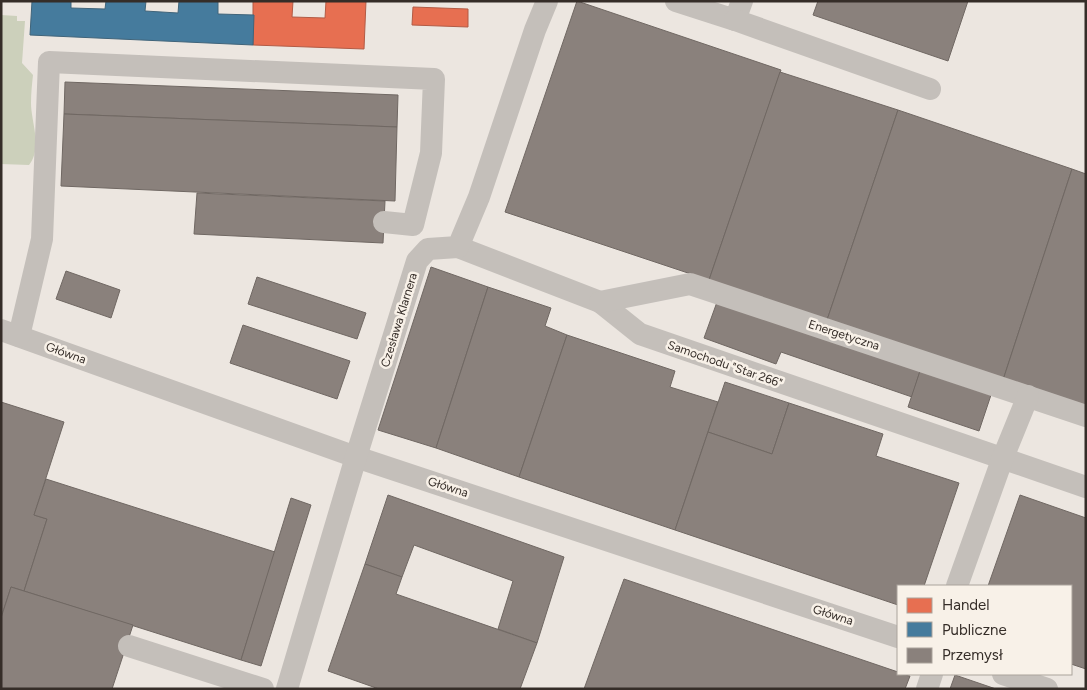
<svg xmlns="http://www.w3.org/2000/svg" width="1087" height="690" font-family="Figtree,sans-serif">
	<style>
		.green { fill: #ccd0bb }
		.shops { fill: #e76f51; stroke: #b25b45 }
		.public { fill: #457b9d; stroke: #40647a }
		.industry { fill: #8a817c; stroke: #706863 }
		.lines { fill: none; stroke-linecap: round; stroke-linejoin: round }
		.minor { stroke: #c4bfba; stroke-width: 22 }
		.labels { text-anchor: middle; stroke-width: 5; stroke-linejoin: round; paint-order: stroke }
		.street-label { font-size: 12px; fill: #352d28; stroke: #f8f1e8 }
	</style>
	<rect width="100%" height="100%" fill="#ece6e0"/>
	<path class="green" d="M 1,15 L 17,16 L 17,21 L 25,21 L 22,63 L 33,75 C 32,84 31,93 31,103 C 31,122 43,148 29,165 L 1,164 Z"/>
	<g class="shops">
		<path d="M 253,1 L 293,1 L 292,17 L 325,18 L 326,1 L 366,1 L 364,49 L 253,45 Z"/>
		<path d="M 413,7 L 468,9 L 468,27 L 412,25 Z"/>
	</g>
	<path class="public" d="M 32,1 L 71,1 L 71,8 L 105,9 L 106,1 L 146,1 L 145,11 L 178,13 L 179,1 L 218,1 L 218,14 L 254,15 L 253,45 L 30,35 Z"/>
	<g class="industry">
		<path d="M 577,1 L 781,70 L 709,280 L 505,212 Z"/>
		<path d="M 818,1 L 968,1 L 948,61 L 813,15 Z"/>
		<path d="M 780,72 L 898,110 L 827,320 L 709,280 Z"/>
		<path d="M 65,82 L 398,95 L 397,127 L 64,114 Z"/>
		<path d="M 898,110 L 1072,169 L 1003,380 L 827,320 Z"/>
		<path d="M 64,114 L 397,127 L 395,201 L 61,186 Z"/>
		<path d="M 1072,169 L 1086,174 L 1086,408 L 1003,380 Z"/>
		<path d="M 197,193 L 385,201 L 383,243 L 194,234 Z"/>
		<path d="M 431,267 L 488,287 L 436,448 L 378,430 Z"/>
		<path d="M 66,271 L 120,290 L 111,318 L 56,299 Z"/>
		<path d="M 257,277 L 366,313 L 357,339 L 248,304 Z"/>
		<path d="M 488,287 L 551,308 L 545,326 L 567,335 L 519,477 L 436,448 Z"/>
		<path d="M 717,302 L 920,371 L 912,397 L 781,352 L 776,364 L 704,338 Z"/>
		<path d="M 243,325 L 350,361 L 337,399 L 230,363 Z"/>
		<path d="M 567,335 L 675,371 L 670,387 L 718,402 L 675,530 L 519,477 Z"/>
		<path d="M 920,371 L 991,395 L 979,431 L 908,407 Z"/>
		<path d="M 725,382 L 789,403 L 772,454 L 708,432 Z"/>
		<path d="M 1,402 L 64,422 L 34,515 L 47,519 L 24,591 L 11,587 L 1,618 Z"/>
		<path d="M 789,403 L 883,434 L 876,456 L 959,483 L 924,586 L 898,586 L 898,605 L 675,530 L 708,432 L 772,454 Z"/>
		<path d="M 46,479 L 275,552 L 241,660 L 24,591 L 47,519 L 34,515 Z"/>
		<path d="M 388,495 L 564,557 L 537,643 L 498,629 L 513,581 L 414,545 L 402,577 L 365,564 Z"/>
		<path d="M 1020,495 L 1086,518 L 1086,669 L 1071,664 L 1071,586 L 988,586 Z"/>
		<path d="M 291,498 L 311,505 L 261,666 L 241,660 Z"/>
		<path d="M 365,564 L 402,577 L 396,594 L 537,643 L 520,689 L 379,689 L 328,671 Z"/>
		<path d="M 624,579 L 898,672 L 898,674 L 910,676 L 905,689 L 584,689 Z"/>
		<path d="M 11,587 L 133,625 L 112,689 L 1,689 L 1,618 Z"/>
		<path d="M 955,675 L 996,689 L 950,689 Z"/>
	</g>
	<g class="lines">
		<g class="minor">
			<path d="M 676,1 L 735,20 L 742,1"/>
			<path d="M 735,20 L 930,89"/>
			<path d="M 458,247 L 600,302 L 640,334 L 1086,487"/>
			<path d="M 600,302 L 690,284 L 1086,416"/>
			<path d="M 1,330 L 356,457 L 898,637"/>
			<path d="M 19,336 L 42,239 L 49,62 L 434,79 L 431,153 L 413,225 L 384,222"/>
			<path d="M 957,586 L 1002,460 L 1028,396"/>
			<path d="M 129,646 L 263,689"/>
			<path d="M 1003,674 L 1047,689"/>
			<path d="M 287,689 L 356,457 L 417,261 L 428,249 L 458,247 L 479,197 L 535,30 L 547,1"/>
			<path d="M 927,689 L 932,674"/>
		</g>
	</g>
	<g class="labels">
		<g class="street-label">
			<text transform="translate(399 320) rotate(-73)" y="4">Czesława Klarnera</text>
			<text transform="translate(844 335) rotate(18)" y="4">Energetyczna</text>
			<text transform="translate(66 353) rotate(20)" y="4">Główna</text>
			<text transform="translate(725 364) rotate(19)" y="4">Samochodu "Star 266"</text>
			<text transform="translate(448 487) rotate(18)" y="4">Główna</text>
			<text transform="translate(833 615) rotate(18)" y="4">Główna</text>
		</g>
	</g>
	<rect width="1087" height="690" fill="none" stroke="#352d28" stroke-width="5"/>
	<rect x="897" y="585" width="175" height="90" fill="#f8f1e8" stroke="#aaa39b"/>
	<rect x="907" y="598" width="25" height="15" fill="#e76f51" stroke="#aaa39b"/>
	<text x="942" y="610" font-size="15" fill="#352d28">Handel</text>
	<rect x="907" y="622" width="25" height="15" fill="#457b9d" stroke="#aaa39b"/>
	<text x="942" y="635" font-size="15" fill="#352d28">Publiczne</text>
	<rect x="907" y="648" width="25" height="15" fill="#8a817c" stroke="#aaa39b"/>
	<text x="942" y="660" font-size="15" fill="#352d28">Przemysł</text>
</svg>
